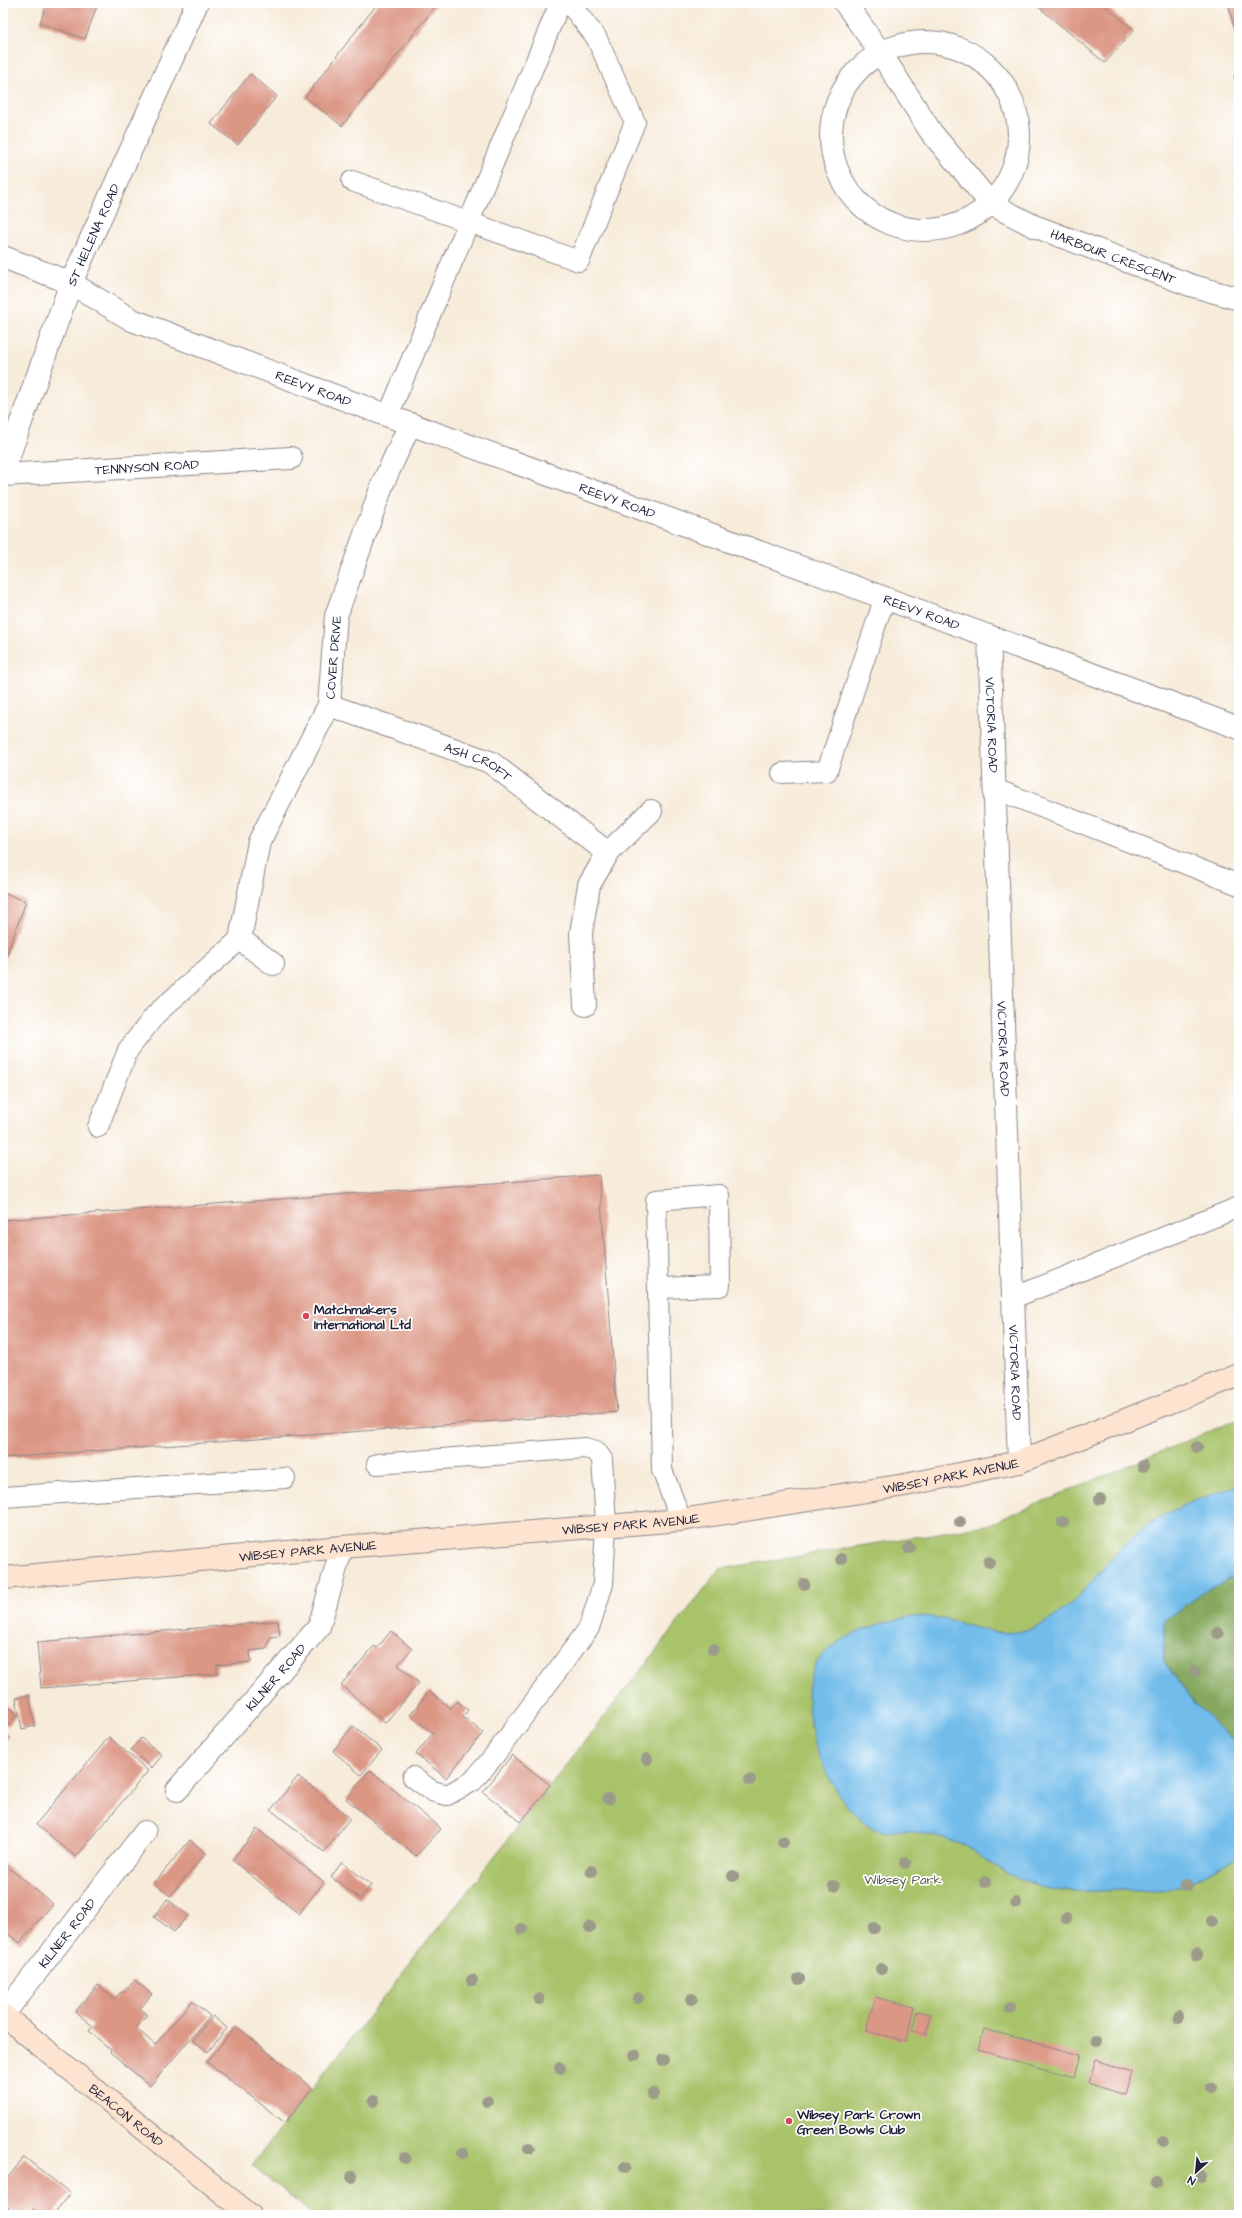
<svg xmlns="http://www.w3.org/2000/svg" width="1242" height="2218" font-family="'Architects Daughter',sans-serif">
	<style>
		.green { fill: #a9c36a; stroke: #667252 }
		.forest { fill: #86a95e; stroke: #54664c }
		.water { fill: #71bcea; stroke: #4a6f92 }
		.building { fill: #db9684 }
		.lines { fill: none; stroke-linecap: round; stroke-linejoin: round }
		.lane-casing { stroke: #8c868a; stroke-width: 22 }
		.street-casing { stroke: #8c868a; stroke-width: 24 }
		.secondary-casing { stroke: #8c868a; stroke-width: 24 }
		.lane { stroke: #fff; stroke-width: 20 }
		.street { stroke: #fff; stroke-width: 22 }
		.secondary { stroke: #fde4d0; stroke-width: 22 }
		.tree { fill: #9c9b8b }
		.poi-dot { fill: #d1495b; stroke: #fff; stroke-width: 1.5 }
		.labels { text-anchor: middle; stroke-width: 3.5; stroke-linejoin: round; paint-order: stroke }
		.street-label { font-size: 13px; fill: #22223b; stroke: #fff }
		.poi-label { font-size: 13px; font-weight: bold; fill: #22223b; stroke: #fff; text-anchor: start }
		.park-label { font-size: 13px; fill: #515a4b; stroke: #fff }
	</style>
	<rect width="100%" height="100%" fill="#fff"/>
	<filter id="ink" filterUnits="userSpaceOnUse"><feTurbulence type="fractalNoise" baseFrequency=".025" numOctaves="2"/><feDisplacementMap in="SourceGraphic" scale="8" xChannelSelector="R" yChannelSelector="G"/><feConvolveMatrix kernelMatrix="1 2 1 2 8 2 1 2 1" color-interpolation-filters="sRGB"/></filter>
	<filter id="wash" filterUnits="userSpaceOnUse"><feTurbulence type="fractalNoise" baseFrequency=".012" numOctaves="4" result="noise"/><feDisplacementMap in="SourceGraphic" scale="16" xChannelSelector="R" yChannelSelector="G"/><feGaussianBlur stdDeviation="0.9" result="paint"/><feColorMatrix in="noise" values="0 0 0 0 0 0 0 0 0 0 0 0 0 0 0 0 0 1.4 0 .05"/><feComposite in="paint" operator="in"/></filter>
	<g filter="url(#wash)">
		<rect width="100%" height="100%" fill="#f7ebd9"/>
		<path class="green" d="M 1239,1419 L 1239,2215 L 313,2215 L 252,2165 L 720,1569 L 987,1525 Z"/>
		<path class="forest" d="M 1239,1575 L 1239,1737 L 1230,1738 L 1194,1702 L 1164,1662 L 1164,1620 L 1216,1584 Z"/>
		<path class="water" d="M 1239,1485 L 1239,1575 L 1216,1584 L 1164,1620 L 1164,1662 L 1194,1702 L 1230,1738 L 1239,1737 L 1239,1856 C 1217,1867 1196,1882 1172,1889 C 1161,1893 1147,1890 1135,1890 C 1108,1890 1081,1893 1055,1890 C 1029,1886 1008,1875 987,1861 C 978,1855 969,1847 960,1843 C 943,1837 921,1832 903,1831 C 891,1830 882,1832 871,1827 C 829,1804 790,1705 817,1662 C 835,1635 901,1612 933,1617 C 963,1621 990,1638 1022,1631 C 1075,1620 1101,1560 1142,1529 C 1166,1510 1209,1495 1239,1485 Z"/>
		<g id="blocks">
			<g class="building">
				<path d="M 47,3 L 98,3 L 85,39 L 40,23 Z"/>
				<path d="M 378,3 L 438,3 L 342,126 L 305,97 Z"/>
				<path d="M 1034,3 L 1102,3 L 1134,30 L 1105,63 Z"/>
				<path d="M 1228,3 L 1239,3 L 1239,43 L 1238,43 Z"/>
				<path d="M 250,74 L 277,96 L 238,145 L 211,124 Z"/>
				<path d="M 1239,74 L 1239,92 L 1234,76 Z"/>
				<path d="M 3,893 L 26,901 L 3,966 Z"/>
				<path d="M 599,1175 L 617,1412 L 3,1458 L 3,1220 Z"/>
				<path d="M 278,1621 L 280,1636 L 271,1637 L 266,1649 L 250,1651 L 251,1662 L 217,1665 L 217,1674 L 41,1688 L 37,1642 Z"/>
				<path d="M 391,1631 L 412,1649 L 398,1665 L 419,1683 L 385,1723 L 341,1685 L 374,1646 L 377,1648 Z"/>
				<path d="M 429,1691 L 451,1708 L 457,1701 L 468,1710 L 463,1717 L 483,1733 L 446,1778 L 416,1754 L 433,1733 L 410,1715 Z"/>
				<path d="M 29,1695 L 35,1726 L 22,1729 L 16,1698 Z"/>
				<path d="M 3,1703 L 17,1714 L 8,1726 L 3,1722 Z"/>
				<path d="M 353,1726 L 382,1750 L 361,1775 L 333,1751 Z"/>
				<path d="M 3,1730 L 9,1736 L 3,1743 Z"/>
				<path d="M 109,1737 L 148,1771 L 76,1857 L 36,1824 Z"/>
				<path d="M 141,1738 L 162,1755 L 152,1768 L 131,1750 Z"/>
				<path d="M 512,1755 L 550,1785 L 521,1822 L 483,1792 Z"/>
				<path d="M 370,1770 L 441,1829 L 416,1856 L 346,1799 Z"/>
				<path d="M 298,1776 L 350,1818 L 324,1852 L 271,1810 Z"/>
				<path d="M 257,1829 L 324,1882 L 299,1914 L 232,1860 Z"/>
				<path d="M 190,1840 L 206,1853 L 170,1896 L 154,1883 Z"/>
				<path d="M 342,1862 L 371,1885 L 360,1899 L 331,1877 Z"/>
				<path d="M 3,1863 L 53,1904 L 20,1943 L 3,1930 Z"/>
				<path d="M 167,1899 L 188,1915 L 174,1932 L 154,1917 Z"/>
				<path d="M 134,1980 L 152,1994 L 140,2009 L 147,2015 L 136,2028 L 155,2045 L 192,2001 L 210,2016 L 150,2086 L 110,2052 L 111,2050 L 89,2031 L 93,2026 L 75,2012 L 98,1985 L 114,1999 L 121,1992 L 123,1993 Z"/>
				<path d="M 875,1997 L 914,2007 L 906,2041 L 866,2031 Z"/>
				<path d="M 917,2011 L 931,2014 L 927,2034 L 912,2031 Z"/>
				<path d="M 213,2016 L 227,2028 L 208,2052 L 193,2040 Z"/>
				<path d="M 236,2026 L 312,2088 L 285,2123 L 207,2062 Z"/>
				<path d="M 984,2029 L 1080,2055 L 1074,2077 L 978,2050 Z"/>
				<path d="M 1095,2060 L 1132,2072 L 1125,2095 L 1088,2083 Z"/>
				<path d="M 24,2157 L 70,2193 L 53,2215 L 41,2215 L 33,2209 L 28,2215 L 17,2215 L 3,2204 L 3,2184 Z"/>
			</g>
		</g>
	</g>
	<g filter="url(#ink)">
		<use href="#blocks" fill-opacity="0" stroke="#8c868a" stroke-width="1"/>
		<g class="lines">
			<g class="lane-casing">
				<g id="lane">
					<path d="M 352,181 L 579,261 L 635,122 L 596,37 L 569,3"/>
					<path d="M 388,416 L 560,3"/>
					<path d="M 782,773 L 827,771 L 885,597"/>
					<path d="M 995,789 L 1239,885"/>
					<path d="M 98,1127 L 128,1050 L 156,1014 L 240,939"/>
					<path d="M 658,1288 L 720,1286 L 719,1195 L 656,1200 L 662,1470 L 681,1520"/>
					<path d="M 1013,1298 L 1239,1207"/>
					<path d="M 377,1464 L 585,1448 L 596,1451 L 602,1459 L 606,1524 L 603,1584 L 589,1628 L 494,1756 L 473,1781 L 447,1795 L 432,1791 L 413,1777"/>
					<path d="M 3,1497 L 285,1478"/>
				</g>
			</g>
			<g class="street-casing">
				<g id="street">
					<path id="s1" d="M 845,3 L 880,52 L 931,132 L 991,204 L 1034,226 L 1190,285 L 1239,299"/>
					<circle cx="925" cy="136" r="94"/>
					<path id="s2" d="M 3,257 L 71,283 L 132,320 L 410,424 L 1239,728"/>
					<path id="s3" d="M 3,472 L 71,283 L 197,3"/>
					<path id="s4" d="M 3,475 L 291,458"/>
					<path id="s5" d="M 989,636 L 1019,1462"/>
					<path id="s6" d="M 329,705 L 490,762 L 608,853"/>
					<path id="s7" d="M 273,964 L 240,939 L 259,842 L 329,705 L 336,616 L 383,483 L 410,424"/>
					<path d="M 585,1005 L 581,933 L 589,885 L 608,853 L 651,811"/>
					<path id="s8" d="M 177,1790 L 319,1627 L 342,1547"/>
					<path id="s9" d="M 3,2015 L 145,1832"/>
				</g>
			</g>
			<g class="secondary-casing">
				<g id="secondary">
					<path id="s10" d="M 3,1578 L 342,1547 L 681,1520 L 905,1485 L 1019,1462 L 1239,1375"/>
					<path id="s11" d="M 3,2015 L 250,2215"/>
				</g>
			</g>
			<use href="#lane" class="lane"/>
			<use href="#street" class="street"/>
			<use href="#secondary" class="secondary"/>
		</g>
		<g class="tree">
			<circle cx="1197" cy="1447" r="6"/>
			<circle cx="1143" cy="1466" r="6"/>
			<circle cx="1100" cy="1499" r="6"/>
			<circle cx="960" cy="1522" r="6"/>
			<circle cx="1063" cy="1522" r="6"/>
			<circle cx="909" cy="1548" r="6"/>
			<circle cx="841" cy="1559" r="6"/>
			<circle cx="989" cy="1562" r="6"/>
			<circle cx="804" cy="1584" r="6"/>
			<circle cx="1218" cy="1633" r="6"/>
			<circle cx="713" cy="1649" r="6"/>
			<circle cx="1195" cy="1671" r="6"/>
			<circle cx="647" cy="1759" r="6"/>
			<circle cx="750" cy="1780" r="6"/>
			<circle cx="608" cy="1799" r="6"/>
			<circle cx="783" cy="1842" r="6"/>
			<circle cx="905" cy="1863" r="6"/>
			<circle cx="591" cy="1871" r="6"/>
			<circle cx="733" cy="1876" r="6"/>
			<circle cx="985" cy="1882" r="6"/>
			<circle cx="834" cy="1886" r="6"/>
			<circle cx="1186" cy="1886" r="6"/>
			<circle cx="1016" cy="1903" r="6"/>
			<circle cx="1066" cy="1919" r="6"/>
			<circle cx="1213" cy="1921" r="6"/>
			<circle cx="590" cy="1927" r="6"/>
			<circle cx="874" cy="1928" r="6"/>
			<circle cx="522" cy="1929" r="6"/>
			<circle cx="1197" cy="1955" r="6"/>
			<circle cx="881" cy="1969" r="6"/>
			<circle cx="799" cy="1979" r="6"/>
			<circle cx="472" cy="1980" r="6"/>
			<circle cx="638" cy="1998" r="6"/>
			<circle cx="539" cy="1999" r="6"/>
			<circle cx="692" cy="1999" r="6"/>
			<circle cx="1011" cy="2008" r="6"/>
			<circle cx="1178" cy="2017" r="6"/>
			<circle cx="1097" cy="2040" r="6"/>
			<circle cx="635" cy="2055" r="6"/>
			<circle cx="663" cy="2060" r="6"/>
			<circle cx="560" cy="2068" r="6"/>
			<circle cx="1211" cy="2089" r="6"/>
			<circle cx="653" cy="2094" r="6"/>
			<circle cx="374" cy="2101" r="6"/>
			<circle cx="487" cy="2101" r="6"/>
			<circle cx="1164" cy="2143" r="6"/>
			<circle cx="529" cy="2148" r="6"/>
			<circle cx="463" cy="2153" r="6"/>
			<circle cx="405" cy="2158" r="6"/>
			<circle cx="625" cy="2167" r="6"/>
			<circle cx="1201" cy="2176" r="6"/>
			<circle cx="352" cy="2177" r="6"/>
			<circle cx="1157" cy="2182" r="6"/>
		</g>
	</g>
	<g class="poi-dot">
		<circle cx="306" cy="1316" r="4"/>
		<circle cx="789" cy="2121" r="4"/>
	</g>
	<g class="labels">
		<g class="street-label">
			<text dy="5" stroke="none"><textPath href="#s3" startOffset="254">ST HELENA ROAD</textPath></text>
			<text dy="5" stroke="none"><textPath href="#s1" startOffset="382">HARBOUR CRESCENT</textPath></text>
			<text dy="5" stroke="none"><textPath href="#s2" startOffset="338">REEVY ROAD</textPath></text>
			<text dy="5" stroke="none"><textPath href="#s4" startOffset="144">TENNYSON ROAD</textPath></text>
			<text dy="5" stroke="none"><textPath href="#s2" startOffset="662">REEVY ROAD</textPath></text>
			<text dy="5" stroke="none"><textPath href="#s2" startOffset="986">REEVY ROAD</textPath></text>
			<text dy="5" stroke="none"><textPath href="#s7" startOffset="342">COVER DRIVE</textPath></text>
			<text dy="5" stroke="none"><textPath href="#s5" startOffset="89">VICTORIA ROAD</textPath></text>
			<text dy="5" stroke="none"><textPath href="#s6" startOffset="160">ASH CROFT</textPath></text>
			<text dy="5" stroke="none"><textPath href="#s5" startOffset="413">VICTORIA ROAD</textPath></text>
			<text dy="5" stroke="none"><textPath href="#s5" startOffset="737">VICTORIA ROAD</textPath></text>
			<text dy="5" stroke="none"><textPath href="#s10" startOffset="954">WIBSEY PARK AVENUE</textPath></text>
			<text dy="5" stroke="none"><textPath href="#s10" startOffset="630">WIBSEY PARK AVENUE</textPath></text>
			<text dy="5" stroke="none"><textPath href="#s10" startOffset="306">WIBSEY PARK AVENUE</textPath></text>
			<text dy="5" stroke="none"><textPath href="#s8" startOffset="150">KILNER ROAD</textPath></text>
			<text dy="5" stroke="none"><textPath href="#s9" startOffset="104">KILNER ROAD</textPath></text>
			<text dy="5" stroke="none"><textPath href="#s11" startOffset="159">BEACON ROAD</textPath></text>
		</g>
		<g class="poi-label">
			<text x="314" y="1314">Matchmakers<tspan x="314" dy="15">International Ltd</tspan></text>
			<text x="797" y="2119">Wibsey Park Crown<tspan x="797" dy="15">Green Bowls Club</tspan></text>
		</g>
		<g class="park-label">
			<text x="903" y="1884">Wibsey Park</text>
		</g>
	</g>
	<rect width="1242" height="2218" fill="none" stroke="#fff" stroke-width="16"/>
	<g transform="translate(1196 2172) rotate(207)" stroke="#ffffff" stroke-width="3" paint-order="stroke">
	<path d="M0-3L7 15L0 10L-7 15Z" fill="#22223b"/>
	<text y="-6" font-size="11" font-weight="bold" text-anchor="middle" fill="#22223b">N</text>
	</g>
</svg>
